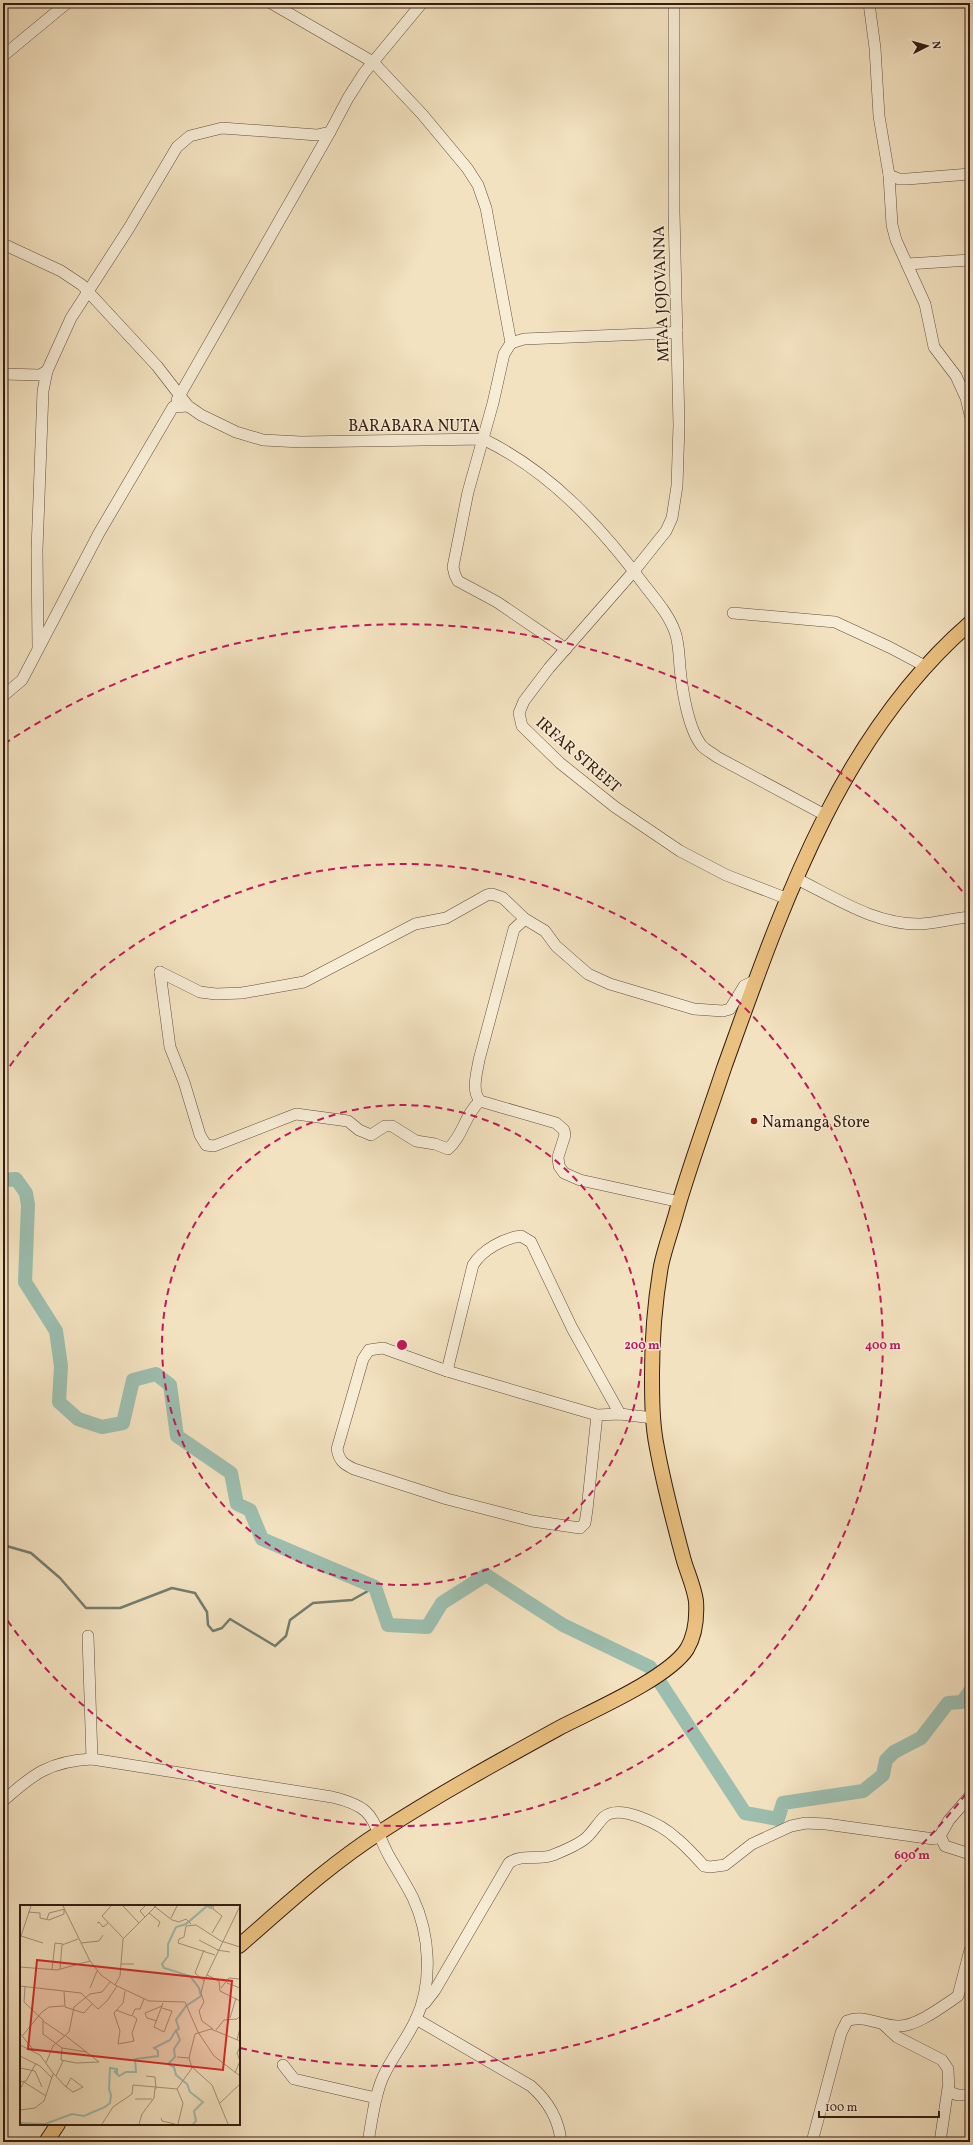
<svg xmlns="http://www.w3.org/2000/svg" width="973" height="2145" font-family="Vollkorn,serif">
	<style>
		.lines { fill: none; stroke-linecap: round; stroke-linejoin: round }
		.stream { stroke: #727d70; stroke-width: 2.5 }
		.river { stroke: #9cbeaf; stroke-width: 14 }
		.minor-casing { stroke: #644d3d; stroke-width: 12 }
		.major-casing { stroke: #341b11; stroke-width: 16 }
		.minor { stroke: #f7ecd6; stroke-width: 11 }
		.major { stroke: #eac180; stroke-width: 14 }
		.ring { fill: none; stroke: #c2185b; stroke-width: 2; stroke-dasharray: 7 5 }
		.poi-dot { fill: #8f2418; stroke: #f7ecd6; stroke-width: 1.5 }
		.labels { text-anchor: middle; stroke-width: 3; stroke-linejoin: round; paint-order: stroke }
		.street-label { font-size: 16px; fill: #341b11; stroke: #f7ecd6 }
		.poi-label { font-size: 16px; fill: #341b11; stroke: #f7ecd6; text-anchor: start }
		.inset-river { fill: none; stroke: #9cbeaf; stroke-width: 2 }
		.inset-road { fill: none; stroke: #a7927a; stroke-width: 1 }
		.view { fill: #d62828; fill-opacity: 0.15; stroke: #d62828; stroke-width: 2 }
		.inset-edge { fill: none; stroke: #341b11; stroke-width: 2 }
		.centre { fill: #c2185b; stroke: #f7ecd6; stroke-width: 2 }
		.ring-label { font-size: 12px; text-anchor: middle; font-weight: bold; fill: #c2185b; stroke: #f7ecd6; stroke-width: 3; stroke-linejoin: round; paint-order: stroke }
	</style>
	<rect width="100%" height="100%" fill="#f3e2c0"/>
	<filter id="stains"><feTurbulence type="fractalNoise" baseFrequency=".005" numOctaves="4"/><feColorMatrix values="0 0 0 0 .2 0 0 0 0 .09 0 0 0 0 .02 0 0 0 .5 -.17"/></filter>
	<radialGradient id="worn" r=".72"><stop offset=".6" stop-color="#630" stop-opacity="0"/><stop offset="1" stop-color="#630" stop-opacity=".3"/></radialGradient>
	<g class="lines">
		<path class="stream" d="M 3,1545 L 31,1553 L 60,1578 L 86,1608 L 120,1608 L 172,1588 L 195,1593 L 207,1612 L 208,1625 L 213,1631 L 222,1628 L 230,1619 L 275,1646 L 286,1636 L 290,1620 L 313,1603 L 352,1600 L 375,1587"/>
		<path class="river" d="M 3,1180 L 16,1179 L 26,1193 L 28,1205 L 25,1282 L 56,1331 L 61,1366 L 59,1402 L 78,1419 L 102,1427 L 123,1423 L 133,1380 L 156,1374 L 170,1385 L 177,1436 L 231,1473 L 237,1504 L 250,1510 L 262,1539 L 375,1587 L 388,1625 L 427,1627 L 442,1603 L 486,1575 L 563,1625 L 650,1667 L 745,1813 L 778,1819 L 783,1803 L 863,1791 L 883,1775 L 886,1760 L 894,1752 L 921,1738 L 948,1703 L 962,1702 L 970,1691"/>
		<g class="minor-casing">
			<g id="minor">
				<path d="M 271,3 L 373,62 L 422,114 L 467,168 L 478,185 L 486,208 L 511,343"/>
				<path d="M 674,3 L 674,212 L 679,425 L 677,486 L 672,518 L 666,531 L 634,571 L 549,668 L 524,701 L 519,713 L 522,726 L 560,763 L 615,807 L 680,851 L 726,875 L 788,899"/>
				<path d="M 869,3 L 875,48 L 879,116 L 889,175 L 892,225 L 896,240 L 925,304 L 934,347 L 956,376 L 966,398 L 970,415"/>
				<path d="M 3,56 L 67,3"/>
				<path d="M 889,175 L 899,179 L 907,179 L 970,174"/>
				<path d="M 3,244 L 61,271 L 82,285 L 157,366 L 188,406 L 201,415 L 236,432 L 263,440 L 301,442 L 483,439 C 551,472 601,527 645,586 C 656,600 669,615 675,632 C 679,643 679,656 680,668 C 682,689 688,729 702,746 C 706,750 712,753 717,757 L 825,815"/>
				<path d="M 907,264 L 970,260"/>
				<path d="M 3,374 L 40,375 L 47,371"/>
				<path d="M 177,400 L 330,132"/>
				<path d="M 733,613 L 835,622 L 889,647 L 925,666"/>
				<path d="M 38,647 L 37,550 L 43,391 L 47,371 L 71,318 L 129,228 L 177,147 L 190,136 L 222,128 L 317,135 L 330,132 L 348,98 L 364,73 L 422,3"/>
				<path d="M 566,649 L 497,602 L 458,581 L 455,575 L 453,567 L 468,492 L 493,403 L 504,354 L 511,343 L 524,339 L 670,333 L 677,330"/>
				<path d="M 3,696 L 22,680 L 99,533 L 173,407 L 188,406"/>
				<path d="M 795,878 C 836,898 875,925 921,924 C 938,923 954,918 970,917"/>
				<path d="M 525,919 L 514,929 L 479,1060 C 477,1073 471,1090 480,1101 L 556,1123 L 564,1130 L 565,1135 L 558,1157 L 559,1166 L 564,1173 L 580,1180 L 680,1202"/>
				<path d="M 160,972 L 200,992 L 216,994 L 242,993 L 304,982 L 415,924 L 446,918 L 487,895 L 492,894 L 503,898 L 525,919 L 545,931 L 556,946 L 588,974 L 610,984 L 694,1009 L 723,1011 L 730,1009 L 744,986 L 756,980"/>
				<path d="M 160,972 L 170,1047 L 184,1082 L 200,1135 L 206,1145 L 214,1146 L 296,1114 L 348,1121 L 359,1130 L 371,1135 L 385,1126 L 392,1126 L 416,1141 L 435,1144 L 448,1149 C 463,1136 465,1114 480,1101"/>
				<path d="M 447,1371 L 473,1265 C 482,1250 504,1238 521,1236 L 531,1242 L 572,1328 L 620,1414"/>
				<path d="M 597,1415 L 587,1510 L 585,1523 L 580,1528 L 532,1521 L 447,1499 L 354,1469 C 343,1464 339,1460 337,1449 L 363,1359 L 369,1350 L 383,1348 L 447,1371 L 597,1415 L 620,1414 L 653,1418"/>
				<path d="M 88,1636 L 92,1759"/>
				<path d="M 970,1796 L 949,1820 L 940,1836 L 945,1846 L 970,1854"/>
				<path d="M 3,1801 C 33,1774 50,1761 92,1759 L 332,1797 C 378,1808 370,1820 389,1856 C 397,1870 406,1884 413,1898 C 430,1934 433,1983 416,2019 C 407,2039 392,2057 383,2077 C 374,2097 372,2121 368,2142"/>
				<path d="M 425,2003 L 435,1990 L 509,1863 C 522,1853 539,1861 553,1855 C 563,1851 581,1844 588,1836 C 594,1830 598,1823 604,1817 C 620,1803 662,1825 676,1838 C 686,1846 695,1856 704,1866 L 710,1867 L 725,1865 L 752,1844 L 791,1826 L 806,1823 L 826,1824 L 934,1839 L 940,1836"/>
				<path d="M 416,2019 L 531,2086 C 548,2101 559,2119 561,2142"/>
				<path d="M 884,2025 L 897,2037 L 942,2060 L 948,2069 L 949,2092 L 958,2095 L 970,2095"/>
				<path d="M 283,2065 L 294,2079 L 376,2098"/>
				<path d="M 812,2142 L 841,2033 L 847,2021 C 864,2014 880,2026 898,2026 C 916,2027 943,2006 958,1996 L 970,1950"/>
				<path d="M 940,2142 L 948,2088"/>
			</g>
		</g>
		<g class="major-casing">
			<g id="major">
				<path d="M 239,1946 C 285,1906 330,1864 382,1831 C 439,1794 501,1760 561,1727 C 594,1710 668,1678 687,1649 C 696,1634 697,1617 696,1601 C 694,1587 688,1574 684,1561 C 674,1524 664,1486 657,1448 C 652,1424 652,1398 652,1374 C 652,1338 655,1301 661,1266 C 665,1247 672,1229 677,1210 C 691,1162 708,1116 724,1068 C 781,910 838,737 970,623"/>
				<path d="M 46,2142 L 58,2124"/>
			</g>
		</g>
		<use href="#minor" class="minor"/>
		<use href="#major" class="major"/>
	</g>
	<g class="ring">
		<circle cx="402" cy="1345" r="240"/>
		<path d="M3 1076A481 481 0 1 1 3 1614"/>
		<path d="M966 1794A721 721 0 0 1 240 2048M4 744A721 721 0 0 1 966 896"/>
	</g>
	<circle class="poi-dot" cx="754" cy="1121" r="4"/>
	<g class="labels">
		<g class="street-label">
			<text transform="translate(660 294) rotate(-92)" y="6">MTAA JOJOVANNA</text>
			<text x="414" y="431">BARABARA NUTA</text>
			<text transform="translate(579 754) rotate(41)" y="6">IRFAR STREET</text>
		</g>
		<g class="poi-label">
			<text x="762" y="1127">Namanga Store</text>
		</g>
	</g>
	<g transform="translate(20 1905)">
		<rect width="220" height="220" fill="#f3e2c0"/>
		<path class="inset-river" d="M 156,125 L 160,135 L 154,144 L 155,152 L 148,159 L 154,162 L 156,170 L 167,179 L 170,187 L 183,197 L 174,206 L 176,216 L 173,219M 0,218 L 25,219 L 52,209 L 64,211 L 85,202 L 90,198 L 91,190 L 89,184 L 90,163 L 97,164 L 97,167 L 94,166 L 99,171 L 106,167 L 116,167 L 115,154 L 138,151 L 138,146 L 134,143 L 150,135 L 156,125 L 159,124 L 156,115 L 166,101 L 181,91 L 179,83 L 170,71 L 144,63 L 142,59 L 148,51 L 148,39 L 156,22 L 166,19 L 187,1 L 191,3 L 191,1"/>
		<path class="inset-road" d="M 43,1 L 70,56 L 81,70 L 95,80 L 129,96 L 165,97 L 178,127 L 194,151 L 220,171M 91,1 L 82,11 L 103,33M 103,1 L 119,18M 125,1 L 120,6 L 125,12M 134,1 L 152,15 L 159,17 L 166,14 L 171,19M 8,7 L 20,8 L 20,13 L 29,15 L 44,9 L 44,5M 129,8 L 140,17 L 138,22M 151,13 L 157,1M 27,14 L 29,8 L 45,4M 77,18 L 79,17 L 83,22 L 88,18M 192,28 L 202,11 L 193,4 L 193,1M 1,31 L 23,38M 0,34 L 11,1M 179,35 L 198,45M 61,38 L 79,36 L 83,30M 184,45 L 175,68 L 184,76 L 220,1M 197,45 L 210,47M 195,50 L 158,38 L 159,34 L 164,32 L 166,21 L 176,20 L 201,36 L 220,42M 101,59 L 114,59M 0,62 L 37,65 L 70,56M 40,64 L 42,40 L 58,34M 32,65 L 35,38 L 43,39M 187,70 L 199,76 L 200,86 L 220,96M 184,76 L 181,88 L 184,97 L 179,106 L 182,116 L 193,124M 207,78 L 220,83M 95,80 L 100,71 L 103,34 L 136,1M 0,81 L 61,88 L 78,104 L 87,96 L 97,81M 5,82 L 4,97 L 23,115 L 23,129 L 42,143 L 67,147M 70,83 L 77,66M 201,83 L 209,73 L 220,74M 44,86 L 45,102 L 64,108 L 72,99M 105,86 L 103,98 L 94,108 L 100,126 L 98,139 L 114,136 L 112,128 L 117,114 L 113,111M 142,103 L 152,106 L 144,127 L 134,122 L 143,98M 96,105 L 112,111 L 115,104 L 120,104 L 124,94M 210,113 L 216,93M 23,116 L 45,131M 137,116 L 127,113 L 125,108 L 142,101M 196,125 L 204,115 L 217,114 L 220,111M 0,128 L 14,146M 3,130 L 22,107 L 29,102 L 44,101M 46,131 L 79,157M 217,135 L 220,123M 0,140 L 20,150 L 33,168 L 45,181 L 53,187 L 63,182 L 51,173 L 46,182M 42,143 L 41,155 L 56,158 L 79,157M 0,151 L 20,161 L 32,173M 157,152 L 169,153M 26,158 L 33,141 L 49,127 L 54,102 L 70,89 L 82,87 L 90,77M 172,162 L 192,180 L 208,219M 0,163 L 15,166 L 22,182M 215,168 L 220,156 L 217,148 L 220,142M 36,171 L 43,156M 126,171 L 135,172 L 136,184M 0,177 L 6,176 L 16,158M 0,184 L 4,177 L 26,191M 115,194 L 132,194M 200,198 L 220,179M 0,205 L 15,203 L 24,196 L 33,169M 141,213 L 142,216 L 155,219M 82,219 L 93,202 L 112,189 L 113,180 L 157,184M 119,219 L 122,209 L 134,193 L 135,183M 158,219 L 163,198 L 157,184 L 172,163 L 169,153 L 175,129 L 191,124 L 220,136"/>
		<path class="view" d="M 17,55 L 212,76 L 203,165 L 8,144 Z"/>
		<rect width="220" height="220" class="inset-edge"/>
	</g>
	<circle cx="402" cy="1345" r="6" class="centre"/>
	<g class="ring-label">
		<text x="642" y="1349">200 m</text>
		<text x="883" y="1349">400 m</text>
		<text x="912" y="1859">600 m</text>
	</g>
	<rect width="973" height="2145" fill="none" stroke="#f3e2c0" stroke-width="16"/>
	<rect x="4" y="4" width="965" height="2137" fill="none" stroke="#341b11" stroke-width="2"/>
	<rect x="8" y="8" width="957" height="2129" fill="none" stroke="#341b11"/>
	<g transform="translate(927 46) rotate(84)" stroke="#f7ecd6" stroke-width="3" paint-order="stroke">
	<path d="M0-3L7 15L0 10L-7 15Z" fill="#341b11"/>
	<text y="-6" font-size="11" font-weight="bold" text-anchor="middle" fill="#341b11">N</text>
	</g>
	<path d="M819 2111v6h120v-6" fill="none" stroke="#341b11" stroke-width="2"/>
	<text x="825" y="2111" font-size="12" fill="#341b11" stroke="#f7ecd6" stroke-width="3" paint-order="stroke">100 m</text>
	<rect width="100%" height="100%" filter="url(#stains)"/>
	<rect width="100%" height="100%" fill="url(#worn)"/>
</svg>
